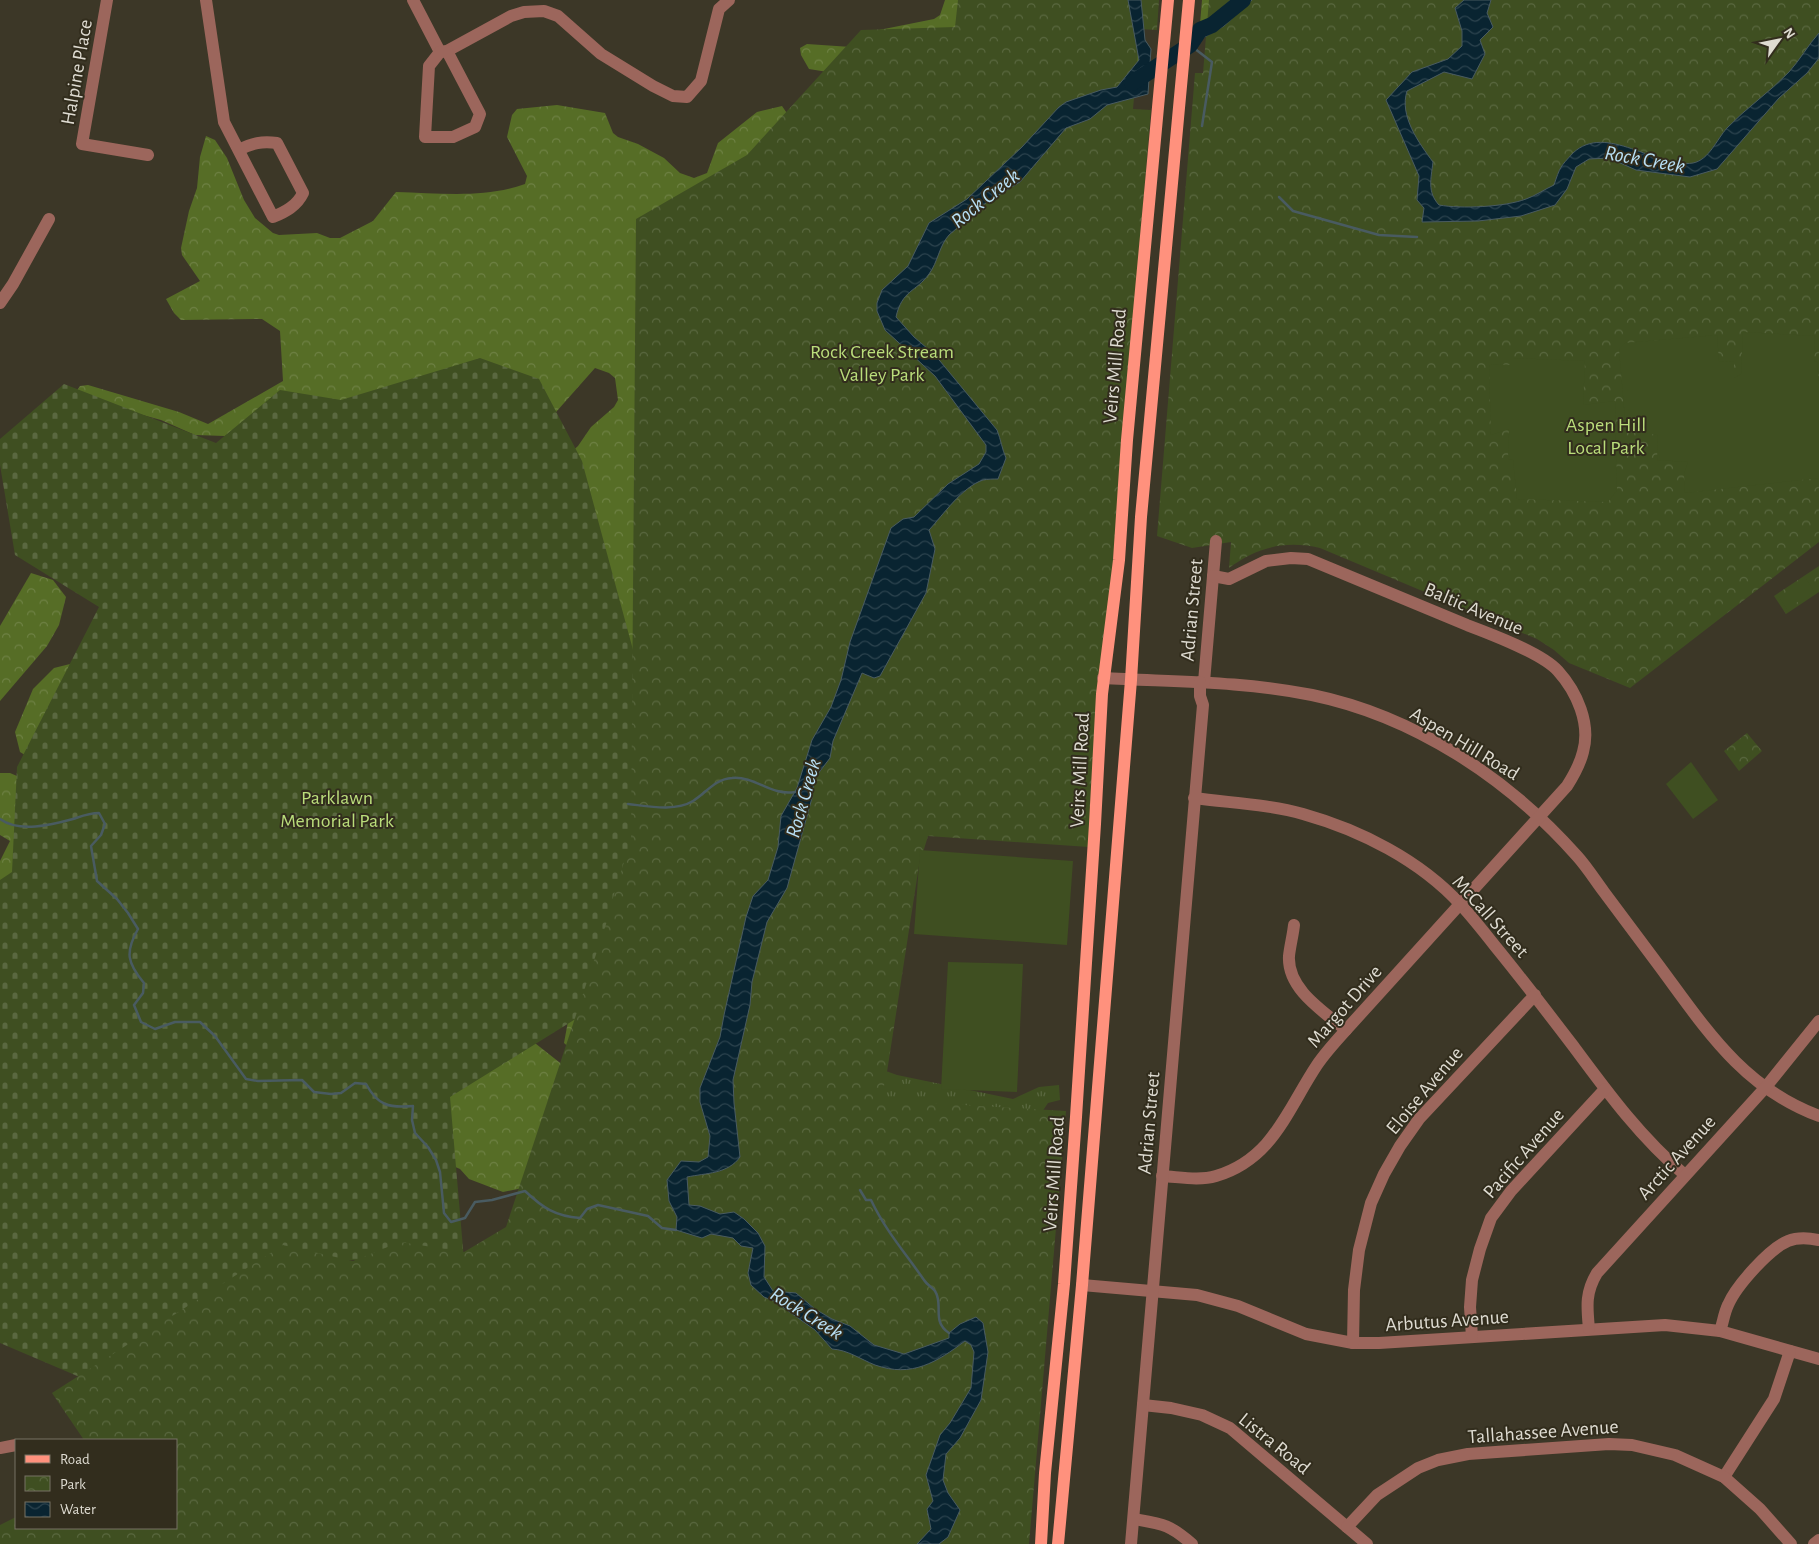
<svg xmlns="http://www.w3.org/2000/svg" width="1819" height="1544" font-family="'Alegreya Sans',sans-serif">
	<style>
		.grass { fill: url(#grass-tufts) }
		.forest { fill: url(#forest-crowns) }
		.cemetery { fill: url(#cemetery-stones) }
		.park { fill: url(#park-crowns) }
		.pitch { fill: #3f4f21 }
		.water { fill: url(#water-waves); stroke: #495b61 }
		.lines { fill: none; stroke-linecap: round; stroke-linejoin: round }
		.stream { stroke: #495b61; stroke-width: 2.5 }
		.river { stroke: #092431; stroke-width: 16 }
		.minor { stroke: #9c665c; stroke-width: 12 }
		.major { stroke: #ff917d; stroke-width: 12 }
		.labels { text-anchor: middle; stroke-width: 4; stroke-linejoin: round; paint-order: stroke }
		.street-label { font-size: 20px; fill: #dedbd1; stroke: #322d1d }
		.park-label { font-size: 20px; fill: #badd7b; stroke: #322d1d }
		.water-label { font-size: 21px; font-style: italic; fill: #b8e0f6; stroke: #322d1d }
	</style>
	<defs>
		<pattern id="grass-tufts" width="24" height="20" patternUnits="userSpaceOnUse" patternTransform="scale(1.25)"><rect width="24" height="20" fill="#3f4f21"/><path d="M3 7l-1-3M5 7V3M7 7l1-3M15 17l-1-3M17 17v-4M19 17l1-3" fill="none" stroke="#5a6840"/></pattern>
		<pattern id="forest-crowns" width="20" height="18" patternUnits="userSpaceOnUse" patternTransform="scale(1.25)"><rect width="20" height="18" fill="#566d26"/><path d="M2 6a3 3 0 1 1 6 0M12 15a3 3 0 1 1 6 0" fill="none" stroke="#6e8144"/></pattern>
		<pattern id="cemetery-stones" width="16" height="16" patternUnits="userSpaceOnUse" patternTransform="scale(1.25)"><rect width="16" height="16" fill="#3f4f21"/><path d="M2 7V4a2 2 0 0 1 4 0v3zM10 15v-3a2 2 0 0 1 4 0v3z" fill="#5a6840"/></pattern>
		<pattern id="park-crowns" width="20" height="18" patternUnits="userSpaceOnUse" patternTransform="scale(1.25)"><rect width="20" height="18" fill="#3f4f21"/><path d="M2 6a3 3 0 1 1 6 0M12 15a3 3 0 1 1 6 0" fill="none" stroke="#5a6840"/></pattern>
		<pattern id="water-waves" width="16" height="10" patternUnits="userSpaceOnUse" patternTransform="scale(1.25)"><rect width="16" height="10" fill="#092431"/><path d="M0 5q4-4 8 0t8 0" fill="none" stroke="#2c434e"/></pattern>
	</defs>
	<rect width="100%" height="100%" fill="#3c3727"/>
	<path class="grass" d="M 861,1062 L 897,1075 L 1013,1099 L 1039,1087 L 1059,1085 L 1060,1100 L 1048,1103 L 1031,1128 L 881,1146 Z"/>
	<g class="forest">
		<path d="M 945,0 L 1128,0 L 1139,60 L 1126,77 L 613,1086 L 564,1043 L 571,1005 L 551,470 L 578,446 L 591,427 L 614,407 L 618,400 L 615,378 L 609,373 L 595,368 L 541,429 L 256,422 L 225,436 L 195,435 L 161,420 L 88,400 L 76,392 L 80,386 L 88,385 L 179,412 L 208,424 L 283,381 L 280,331 L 262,319 L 181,320 L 174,313 L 166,299 L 200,281 L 182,255 L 181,248 L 189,211 L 197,188 L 200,157 L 206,136 L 215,140 L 227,158 L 244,200 L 255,218 L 273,233 L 279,235 L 317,233 L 330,238 L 340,238 L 373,221 L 396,192 C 438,193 485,199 525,184 L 527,176 L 507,137 L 512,115 L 517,109 L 557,105 L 605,113 L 613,133 L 618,137 L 638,144 L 664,158 L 680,173 L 694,178 L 707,173 L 718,143 L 757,112 L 782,106 L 797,128 L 840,74 L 809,69 L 801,55 L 800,48 L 807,44 L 851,47 L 864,33 L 934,19 L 940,15 Z"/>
		<path d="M 1202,0 L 1231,0 L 1214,15 L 1200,24 Z"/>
		<path d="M 31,573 L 53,580 L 66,597 L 59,625 L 47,646 L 0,701 L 0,626 Z"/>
		<path d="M 70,664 L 40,764 L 20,752 L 15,732 L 33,689 L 54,668 Z"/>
		<path d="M 0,773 L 10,773 L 31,782 L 526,1036 L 578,1077 L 573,1178 L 503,1192 L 469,1179 L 460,1169 L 453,1166 L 0,894 L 0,861 L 10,841 L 0,835 Z"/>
	</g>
	<path class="cemetery" d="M 480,358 L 539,379 L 582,461 L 639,672 L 652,783 L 611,997 L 450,1097 L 464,1260 L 317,1260 L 89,1381 L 0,1343 L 0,880 L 12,872 L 17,767 L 99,607 L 15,555 L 0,465 L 0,439 L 64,384 L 216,443 L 280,390 L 341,400 Z"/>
	<g class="park">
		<path d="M 958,0 L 1159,0 L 1157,30 L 1140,29 L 1133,109 L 1151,110 L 1089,847 L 928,836 L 921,859 L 920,859 L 887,1072 L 881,1100 L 1066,1111 L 1029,1544 L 0,1544 L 0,1525 L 16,1517 L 16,1528 L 176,1528 L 176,1440 L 84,1440 L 52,1393 L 283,1245 L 353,1261 L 400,1242 L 464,1252 L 506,1227 L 613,903 L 612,901 L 631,839 L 636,219 L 747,155 L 861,30 L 955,27 Z"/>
		<path d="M 1209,0 L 1819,0 L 1819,542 L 1630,688 L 1569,663 L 1554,650 L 1537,639 L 1320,548 C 1286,540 1257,547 1229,568 L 1231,542 L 1192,548 L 1157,536 L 1195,73 L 1203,73 Z"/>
		<path d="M 1819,566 L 1819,592 L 1786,614 L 1774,596 Z"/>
		<path d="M 1747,733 L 1762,751 L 1739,771 L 1724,751 Z"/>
	</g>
	<g class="pitch">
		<path d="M 1743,332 L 1815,336 L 1814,361 L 1817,362 L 1819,381 L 1819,478 L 1685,493 L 1684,474 L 1688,462 L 1657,460 L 1658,435 L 1626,431 L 1619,349 L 1625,343 L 1717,335 L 1719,361 L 1734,362 L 1734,378 L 1741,374 Z"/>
		<path d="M 1512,358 L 1585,361 L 1583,405 L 1615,401 L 1617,490 L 1608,502 L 1517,499 L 1513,460 L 1508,459 L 1509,429 L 1491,435 L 1489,364 L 1512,365 Z"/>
		<path d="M 1806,579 L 1814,591 L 1787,609 L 1779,597 Z"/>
		<path d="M 1691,762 L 1718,800 L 1693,819 L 1666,784 Z"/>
		<path d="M 920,850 L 1073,861 L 1067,945 L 914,934 Z"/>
		<path d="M 948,962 L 1023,964 L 1017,1092 L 941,1089 Z"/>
	</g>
	<g class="water">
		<path d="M 1128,0 L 1141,0 L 1145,40 L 1151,49 L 1148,94 L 1107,105 L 1090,119 L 1066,128 L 1020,182 L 987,202 L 949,235 C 939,246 938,262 929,274 C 916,292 902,290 896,317 L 914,337 L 935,355 L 997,430 C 1001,440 1002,449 1006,458 L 998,479 C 993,479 987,479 983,480 C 962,487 943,515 929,530 L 935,549 L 926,593 L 880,676 L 874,678 L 862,673 L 833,741 L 830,758 L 814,779 L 812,798 L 787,888 L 767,922 L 752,982 L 750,1005 L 733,1080 L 734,1103 L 740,1157 C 728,1174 706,1173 687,1177 L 689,1205 L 700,1206 L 720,1214 L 734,1212 L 744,1219 L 758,1233 L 765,1246 L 764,1277 L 773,1291 L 796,1293 L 815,1309 L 832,1319 L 850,1326 L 874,1345 L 904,1354 L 949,1338 L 949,1333 L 960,1324 L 976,1317 L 983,1323 L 988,1352 L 981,1400 L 960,1438 L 946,1454 L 943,1480 L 948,1493 L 960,1510 L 948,1537 L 939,1544 L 917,1544 L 931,1529 L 927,1509 L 933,1501 L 926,1475 L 940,1435 L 950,1423 L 971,1388 L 974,1352 L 971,1345 L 965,1341 C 937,1362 912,1378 875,1365 C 860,1359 848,1350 832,1349 L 815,1330 L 774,1301 L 764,1297 L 751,1285 L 748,1273 L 753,1248 L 741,1246 L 733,1238 L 711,1234 L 702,1238 L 676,1230 L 677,1217 L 669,1201 L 667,1180 L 681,1161 L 699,1162 L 708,1157 L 710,1136 L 700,1102 L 700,1088 L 720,1037 L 724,1015 L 746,917 L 753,896 L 768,880 L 778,847 L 781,816 L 797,788 L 812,740 L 831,707 L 841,680 L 850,642 L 891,528 L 903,519 L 914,517 L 948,484 L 979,464 L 986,452 L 986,445 L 935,376 L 885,330 L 877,311 L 877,303 L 882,290 L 908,266 L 929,223 L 967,199 L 1022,147 L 1059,107 L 1066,102 L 1101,90 L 1117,87 L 1139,60 Z"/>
		<path d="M 1231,0 L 1252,0 L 1224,26 L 1201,39 L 1200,24 L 1214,15 Z"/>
		<path d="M 1464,0 L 1491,0 L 1487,13 L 1493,27 L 1480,40 L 1485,54 L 1472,79 L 1444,72 L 1407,91 C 1399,116 1419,143 1433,162 C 1431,179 1427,192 1439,205 C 1461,209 1505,207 1526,199 C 1535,196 1545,189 1554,185 C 1560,167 1560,167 1573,153 C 1606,122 1656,169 1693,163 C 1709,160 1717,139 1727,128 C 1746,108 1770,92 1789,72 C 1800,60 1808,45 1819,33 L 1819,58 L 1807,73 L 1779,98 L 1717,169 L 1690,177 L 1636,170 L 1609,158 L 1589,159 L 1576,167 L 1567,189 L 1555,205 L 1521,216 L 1478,221 L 1422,222 L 1424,208 L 1417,200 L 1419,176 L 1386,100 L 1412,72 L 1448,59 L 1462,46 L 1462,31 L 1455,8 Z"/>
	</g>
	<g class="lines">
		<g class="stream">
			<path d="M 1190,45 L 1212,62 L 1202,126"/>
			<path d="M 1279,197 L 1293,211 L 1379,235 L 1417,237"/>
			<path d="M 628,804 C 647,806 675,812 693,801 C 706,793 715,779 732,778 C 756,776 770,796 795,792"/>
			<path d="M 0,819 C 19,833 51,825 73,819 C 82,816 89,813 99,813 L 105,824 L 101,835 L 91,846 L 97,881 L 117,899 L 128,913 L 138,929 C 125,952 127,963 144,983 L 143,993 L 134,1005 L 141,1022 L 155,1029 L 175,1022 L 200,1022 L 215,1036 L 246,1079 L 258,1081 L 302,1080 L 314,1092 L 331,1094 L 341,1093 L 355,1083 L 366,1084 C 378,1106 389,1108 413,1106 L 412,1120 L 415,1133 L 428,1147 L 436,1160 L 440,1172 L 444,1213 L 451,1222 L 465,1218 L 475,1202 L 492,1200 L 525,1191 C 543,1208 555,1216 580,1218 L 587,1209 L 598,1205 L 648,1216 L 662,1228 L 676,1230"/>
			<path d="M 860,1190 L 866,1200 L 871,1200 C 885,1230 906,1254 924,1280 C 927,1285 932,1287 935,1291 C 944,1305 931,1321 949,1333"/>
		</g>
		<path class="river" d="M 1132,83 L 1190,45 L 1200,30 L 1212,25 L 1243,0"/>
		<g class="minor">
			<path d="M 107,0 L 82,144 L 148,155"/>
			<path d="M 206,0 L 224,122 L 273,217 C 285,212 297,206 303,193 L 277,143 C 262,141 252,143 239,150"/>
			<path d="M 413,0 L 440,52"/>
			<path d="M 440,52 L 447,51 L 511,16 L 524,12 L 544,11 L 558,16 L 601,54 L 653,86 L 673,96 L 687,97 L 701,81 L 719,9 L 729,0"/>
			<path d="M 440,52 L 429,66 L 425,137 L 453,137 L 475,127 L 480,114 L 447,51"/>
			<path d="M 0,303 L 13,284 L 49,219"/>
			<path d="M 1103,678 C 1173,682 1243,681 1312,695 C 1414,716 1508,778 1577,856 C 1587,867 1595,880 1604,892 C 1622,916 1639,939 1657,963 C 1704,1026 1741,1087 1819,1116"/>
			<path d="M 1204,682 L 1216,541"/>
			<path d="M 1194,798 C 1230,803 1268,804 1303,814 C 1360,830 1420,860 1461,905 C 1473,918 1484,932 1495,946 C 1522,979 1548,1013 1574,1047 C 1608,1093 1641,1138 1685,1175"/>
			<path d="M 1294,925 C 1293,935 1290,946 1289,956 C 1287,989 1323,1011 1346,1030"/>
			<path d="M 1162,1176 C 1180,1177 1199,1181 1216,1176 C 1273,1159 1287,1110 1317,1065 C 1325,1053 1336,1041 1346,1030 L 1567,786 C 1574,775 1580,764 1583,752 C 1591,724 1577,692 1558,671 C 1542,653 1491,634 1467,625 C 1414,603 1361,581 1308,559 L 1291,558 L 1266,561 L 1229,579 L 1213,576"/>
			<path d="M 1082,1285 L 1197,1295 L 1238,1306 L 1306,1334 L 1353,1343 L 1379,1343 L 1665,1325 L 1720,1331 L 1819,1359"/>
			<path d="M 1589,1329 C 1587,1307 1585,1293 1597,1273 L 1765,1088 L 1819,1021"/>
			<path d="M 1720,1331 C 1723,1323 1724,1313 1728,1305 C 1736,1286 1769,1249 1788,1241 C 1798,1237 1809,1238 1819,1240"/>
			<path d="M 1472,1337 L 1470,1307 L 1472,1280 L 1480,1249 L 1491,1218 L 1511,1191 L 1605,1089"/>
			<path d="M 1353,1343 L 1354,1290 L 1359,1250 L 1371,1203 L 1384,1174 L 1400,1146 L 1419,1119 L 1535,995"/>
			<path d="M 1143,1405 L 1171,1408 L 1202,1415 L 1230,1428 L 1367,1544"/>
			<path d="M 0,1448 L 16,1445"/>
			<path d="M 1724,1477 L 1774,1399 L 1790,1351"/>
			<path d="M 1134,1519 C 1163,1524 1169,1524 1192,1544"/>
			<path d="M 1347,1527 L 1377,1495 L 1418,1468 L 1438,1460 L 1468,1454 L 1609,1444 L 1632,1445 L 1675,1455 L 1724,1477 L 1760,1509 L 1791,1544"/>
			<path d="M 1131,1544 L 1203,705 L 1200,696 L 1200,682"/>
			<path d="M 1814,1544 L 1819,1540"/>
		</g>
		<g class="major">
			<path d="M 1041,1544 L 1045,1473 L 1064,1284 L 1076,1117 L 1095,824 L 1102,694 L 1119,560 L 1127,440 L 1168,0"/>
			<path d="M 1058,1544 L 1082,1285 L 1131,680 L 1141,517 L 1189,0"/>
		</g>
	</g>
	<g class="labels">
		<g class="street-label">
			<text transform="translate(76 72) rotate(-80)" y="7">Halpine Place</text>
			<text transform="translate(1114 366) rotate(-85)" y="7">Veirs Mill Road</text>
			<text transform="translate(1474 608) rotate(23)" y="7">Baltic Avenue</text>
			<text transform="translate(1191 610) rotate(-85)" y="7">Adrian Street</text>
			<text transform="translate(1465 743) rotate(31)" y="7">Aspen Hill Road</text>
			<text transform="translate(1079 770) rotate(-87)" y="7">Veirs Mill Road</text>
			<text transform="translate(1491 916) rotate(48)" y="7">McCall Street</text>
			<text transform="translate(1344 1006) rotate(-49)" y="7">Margot Drive</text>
			<text transform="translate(1424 1090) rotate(-50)" y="7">Eloise Avenue</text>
			<text transform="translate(1148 1123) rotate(-85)" y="7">Adrian Street</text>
			<text transform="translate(1523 1153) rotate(-49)" y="7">Pacific Avenue</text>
			<text transform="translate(1676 1157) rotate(-48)" y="7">Arctic Avenue</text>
			<text transform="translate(1053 1174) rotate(-86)" y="7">Veirs Mill Road</text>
			<text transform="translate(1447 1320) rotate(-4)" y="7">Arbutus Avenue</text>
			<text transform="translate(1543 1431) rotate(-4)" y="7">Tallahassee Avenue</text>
			<text transform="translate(1275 1443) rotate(39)" y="7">Listra Road</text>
		</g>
		<g class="park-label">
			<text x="882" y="358">Rock Creek Stream<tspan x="882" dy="23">Valley Park</tspan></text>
			<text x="1606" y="431">Aspen Hill<tspan x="1606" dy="23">Local Park</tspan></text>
			<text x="337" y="804">Parklawn<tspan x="337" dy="23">Memorial Park</tspan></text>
		</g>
		<g class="water-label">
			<text transform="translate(1645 159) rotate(10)" y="7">Rock Creek</text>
			<text transform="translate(985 198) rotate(-39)" y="7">Rock Creek</text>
			<text transform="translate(803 798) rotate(-74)" y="7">Rock Creek</text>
			<text transform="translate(807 1313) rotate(32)" y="7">Rock Creek</text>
		</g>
	</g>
	<rect x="15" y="1439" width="162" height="90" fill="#322d1d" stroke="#777365"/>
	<rect x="25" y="1455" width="25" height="8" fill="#ff917d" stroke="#777365"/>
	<text x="60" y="1464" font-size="15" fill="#dedbd1">Road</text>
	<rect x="25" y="1476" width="25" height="15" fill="url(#park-crowns)" stroke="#777365"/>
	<text x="60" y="1489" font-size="15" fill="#dedbd1">Park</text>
	<rect x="25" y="1502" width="25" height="15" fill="url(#water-waves)" stroke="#777365"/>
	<text x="60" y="1514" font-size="15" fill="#dedbd1">Water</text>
	<g transform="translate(1779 40) rotate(57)" stroke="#322d1d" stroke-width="4" paint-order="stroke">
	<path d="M0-4L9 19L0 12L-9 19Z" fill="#dedbd1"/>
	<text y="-8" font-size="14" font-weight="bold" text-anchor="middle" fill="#dedbd1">N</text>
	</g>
</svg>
